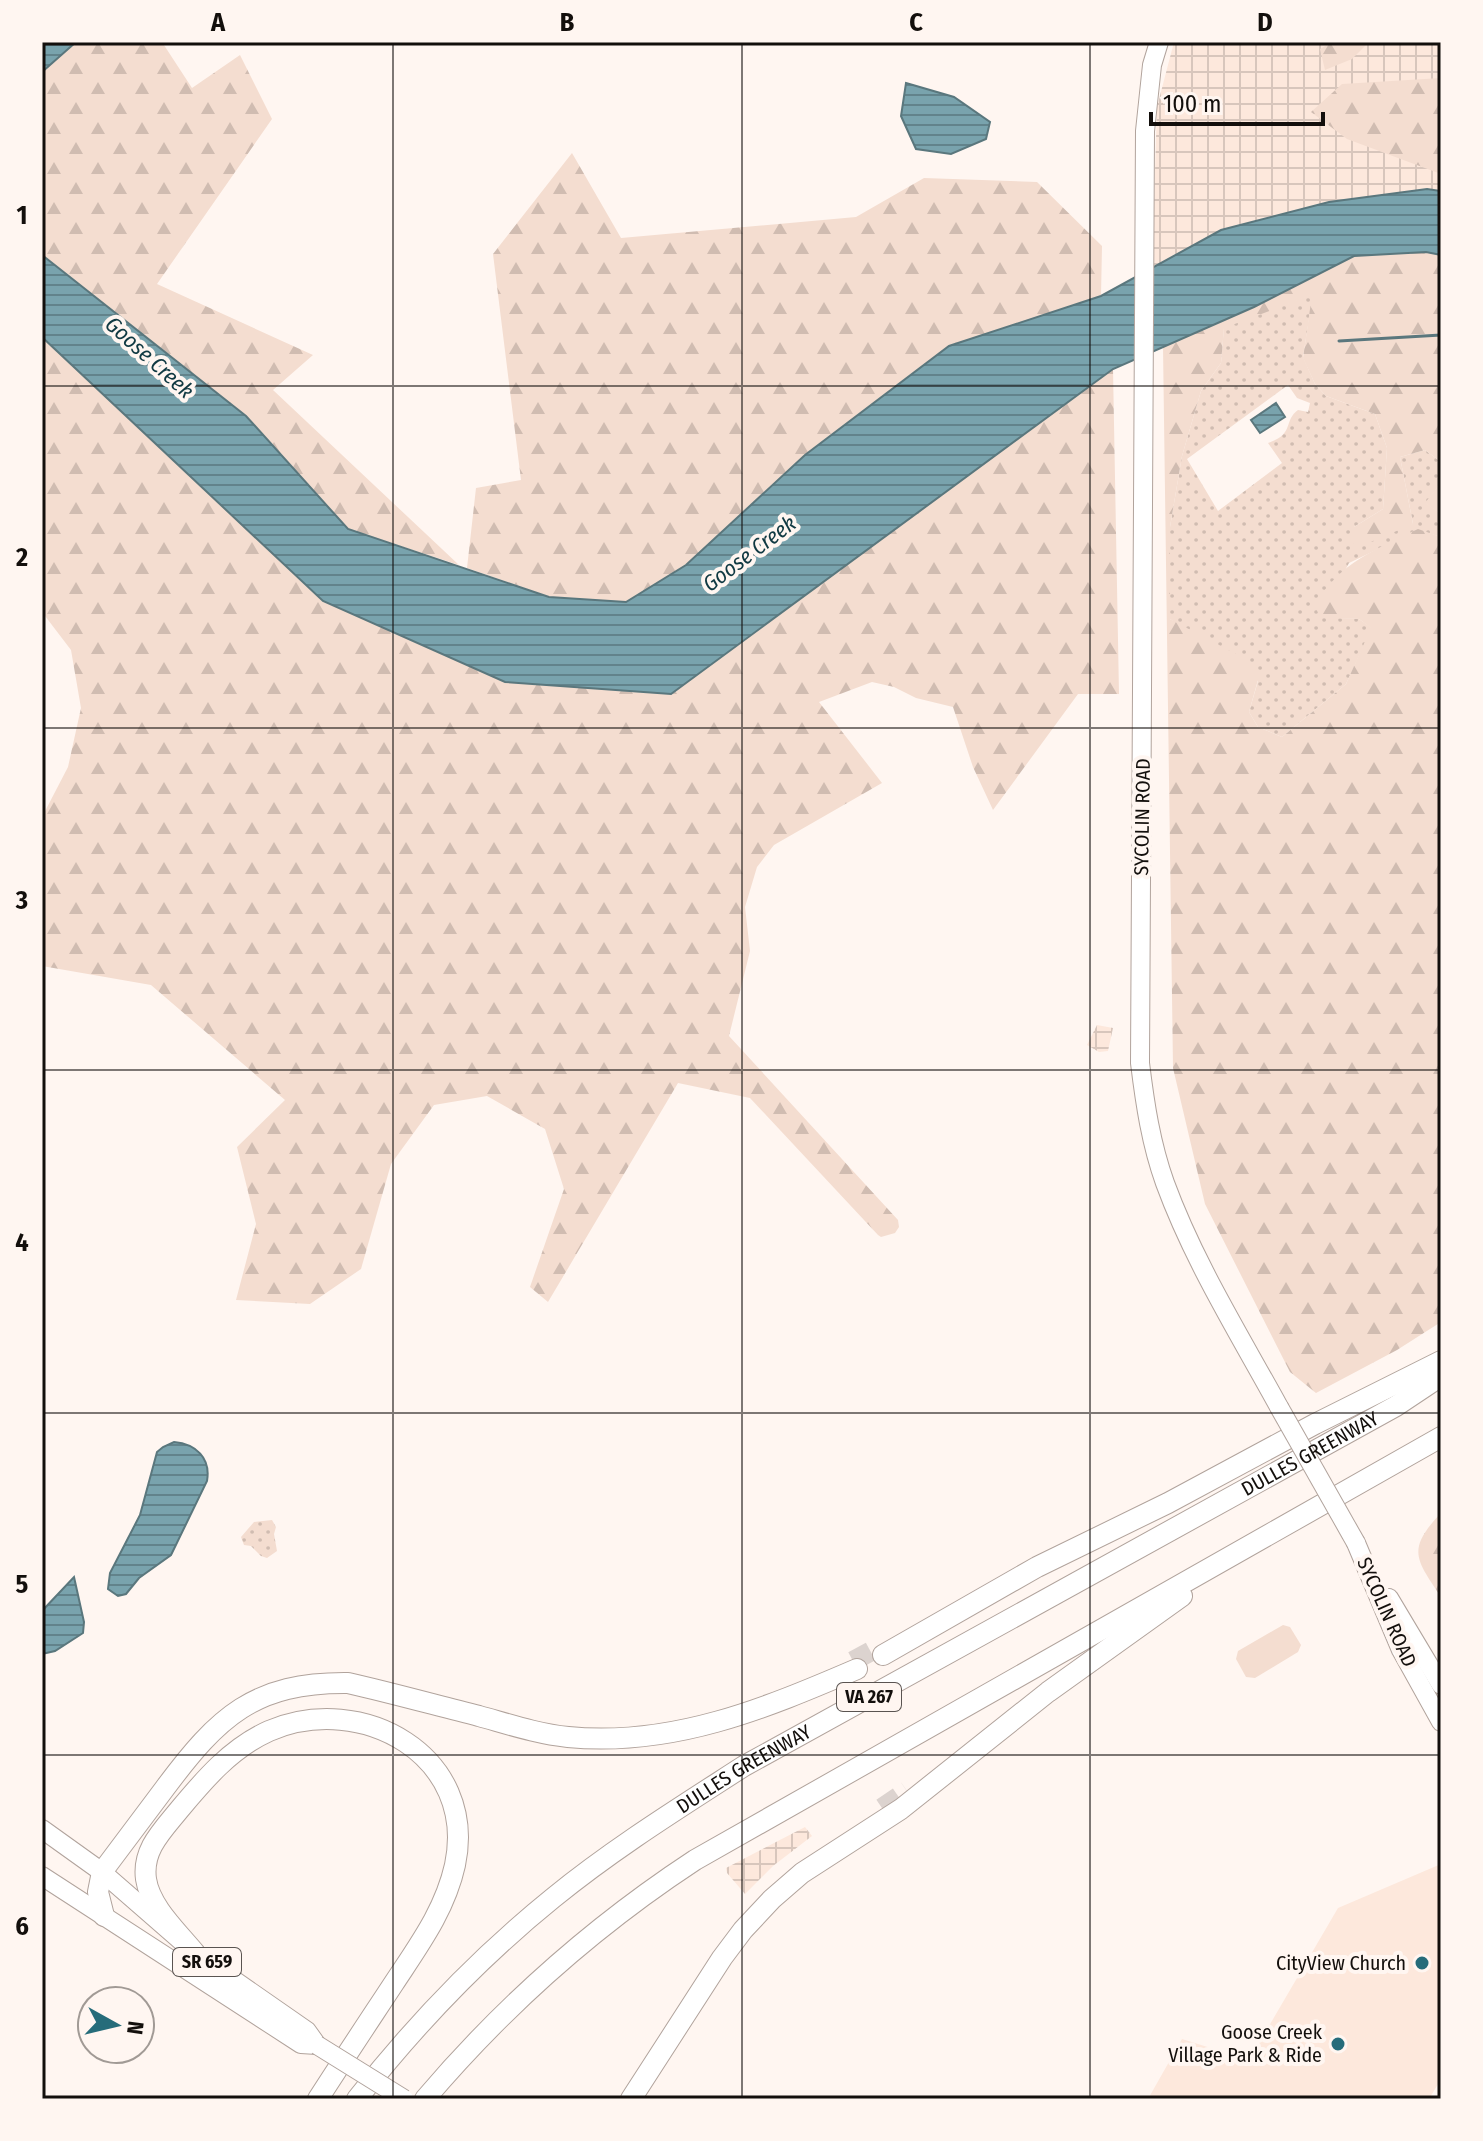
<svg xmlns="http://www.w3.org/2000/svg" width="1483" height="2141" font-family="'Fira Sans Condensed',sans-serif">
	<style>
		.built { fill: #fde8dc }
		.industrial { fill: url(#industrial-grid) }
		.grass { fill: url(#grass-dots); fill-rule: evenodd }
		.forest { fill: url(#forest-firs) }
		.garden { fill: #f4ddd0 }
		.water { fill: url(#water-rules); stroke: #5a777d; stroke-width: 2 }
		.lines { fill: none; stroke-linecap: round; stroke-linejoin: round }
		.stream { stroke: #5a777d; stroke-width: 3 }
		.highway-tunnel { stroke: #dcd3cf; stroke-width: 20; stroke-dasharray: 20 10; stroke-linecap: butt }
		.major-casing { stroke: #b1a39c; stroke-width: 20 }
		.highway-casing { stroke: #b1a39c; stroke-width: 22 }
		.major { stroke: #fff; stroke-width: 18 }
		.highway { stroke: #fff; stroke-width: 20 }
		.major-bridge-casing { stroke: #b1a39c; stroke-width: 20; stroke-linecap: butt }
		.major-bridge { stroke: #fff; stroke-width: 18 }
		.grid { fill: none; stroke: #130f0c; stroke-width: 2; stroke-opacity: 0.55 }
		.poi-dot { fill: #266c7a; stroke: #fff6f1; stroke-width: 3 }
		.labels { text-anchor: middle; stroke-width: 8; stroke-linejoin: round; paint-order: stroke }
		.shield { fill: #fff6f1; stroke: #5a5451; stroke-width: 2 }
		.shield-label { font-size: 18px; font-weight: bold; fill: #130f0c }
		.street-label { font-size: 20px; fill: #130f0c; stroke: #fff6f1 }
		.poi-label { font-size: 20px; fill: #130f0c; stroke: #fff6f1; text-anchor: end }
		.water-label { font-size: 22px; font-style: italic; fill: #103942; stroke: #fff6f1 }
		.neatline { fill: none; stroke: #130f0c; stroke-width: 3 }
		.grid-label { font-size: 26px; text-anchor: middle; font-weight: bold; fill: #130f0c }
	</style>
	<defs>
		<pattern id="industrial-grid" width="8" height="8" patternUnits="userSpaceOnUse" patternTransform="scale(2)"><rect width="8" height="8" fill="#fde8dc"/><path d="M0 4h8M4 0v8" fill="none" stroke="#d8c6bc"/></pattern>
		<pattern id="grass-dots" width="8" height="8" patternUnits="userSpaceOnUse" patternTransform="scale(2)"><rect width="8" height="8" fill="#f4ddd0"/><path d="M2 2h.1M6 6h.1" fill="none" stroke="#d0bcb1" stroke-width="1.8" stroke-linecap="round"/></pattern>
		<pattern id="forest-firs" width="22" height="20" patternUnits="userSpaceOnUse" patternTransform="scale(2)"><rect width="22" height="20" fill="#f4ddd0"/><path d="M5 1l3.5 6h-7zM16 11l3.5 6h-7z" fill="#d0bcb1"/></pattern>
		<pattern id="water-rules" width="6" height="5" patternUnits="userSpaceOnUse" patternTransform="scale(2)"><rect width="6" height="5" fill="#79a3ad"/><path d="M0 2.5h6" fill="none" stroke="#62838b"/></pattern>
	</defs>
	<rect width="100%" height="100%" fill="#fff6f1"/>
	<path class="built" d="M 1441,1864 L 1441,2079 L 1429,2099 L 1148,2099 L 1182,2039 L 1249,2060 L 1338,1908 Z"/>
	<g class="industrial">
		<path d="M 1174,42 L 1441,42 L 1441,191 L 1427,189 L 1329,202 L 1221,230 L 1152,268 L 1157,107 Z"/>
		<path d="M 1097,1025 L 1113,1028 L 1108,1051 L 1099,1052 L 1087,1045 Z"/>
		<path d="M 805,1827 L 812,1836 L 773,1866 L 745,1894 L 727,1873 L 726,1868 Z"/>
	</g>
	<g class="grass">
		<path d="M 1313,294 L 1303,357 L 1315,384 L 1326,396 L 1375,414 L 1387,448 L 1383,509 L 1354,527 L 1413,524 L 1400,457 L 1425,450 L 1441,462 L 1441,482 L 1426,503 L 1441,514 L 1441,537 L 1418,530 L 1349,563 L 1320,617 L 1359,619 L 1372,628 L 1346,684 L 1282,737 L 1258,727 L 1249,712 L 1258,681 L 1170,619 L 1170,527 L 1182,456 L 1201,391 L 1221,363 L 1224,327 ZM 1288,385 L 1297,398 L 1310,403 L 1308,412 L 1298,410 C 1283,421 1295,434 1268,443 L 1282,463 L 1218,511 L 1187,459 Z"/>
		<path d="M 272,1520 L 276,1527 L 274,1534 L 277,1551 L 267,1558 L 261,1556 L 251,1546 L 244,1545 L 241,1537 L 254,1522 Z"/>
	</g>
	<g class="forest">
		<path d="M 76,42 L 162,42 L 192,88 L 240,55 L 272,119 L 157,284 L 313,355 L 273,390 L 459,565 L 348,529 L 246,416 L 42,255 L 42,72 Z"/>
		<path d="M 1332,42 L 1369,42 L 1352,59 L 1325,70 L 1320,49 Z"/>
		<path d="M 1441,78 L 1441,174 L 1347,139 L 1311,112 L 1342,84 Z"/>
		<path d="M 572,153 L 621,238 L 856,217 L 924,178 L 1037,182 L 1102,246 L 1101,296 L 949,346 L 805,455 L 686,565 L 626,602 L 550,597 L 467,568 L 476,488 L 521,480 L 493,254 Z"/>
		<path d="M 1426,252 L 1441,255 L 1441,462 L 1425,450 L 1400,457 L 1413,524 L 1366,544 L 1353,544 L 1354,527 L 1383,509 L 1387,448 L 1375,414 L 1326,396 L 1315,384 L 1303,358 L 1312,295 L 1224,328 L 1221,363 L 1201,391 L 1182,456 L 1170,527 L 1170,619 L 1249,661 L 1258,680 L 1249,712 L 1258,727 L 1282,737 L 1346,684 L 1371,628 L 1359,619 L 1320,618 L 1315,605 C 1340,562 1375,550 1418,529 L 1441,537 L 1441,1322 L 1397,1350 L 1316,1393 L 1290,1372 L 1205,1204 L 1173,1068 L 1163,347 L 1354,256 Z"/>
		<path d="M 42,337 L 323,601 L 505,682 L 670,694 L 1113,369 L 1119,694 L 1078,694 L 993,810 L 973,767 L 953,707 L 916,698 L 894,687 L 872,682 L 819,702 L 882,783 L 774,845 L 757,867 L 745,907 L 750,951 L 729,1036 L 898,1220 L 899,1227 L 895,1233 L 881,1237 L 878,1235 L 750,1098 L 678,1083 L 548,1302 L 530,1287 L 564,1189 L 545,1129 L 487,1096 L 434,1105 L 391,1164 L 361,1269 L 310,1304 L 236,1300 L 256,1224 L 237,1147 L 285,1100 L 151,985 L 42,966 L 42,817 L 68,767 L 81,708 L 71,650 L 42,612 Z"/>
		<path d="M 1441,1513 L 1441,1597 C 1416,1559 1406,1550 1441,1513 Z"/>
	</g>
	<g class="garden">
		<path d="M 1441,482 L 1441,514 L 1425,503 Z"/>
		<path d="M 1283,1625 L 1290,1627 L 1301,1645 L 1298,1652 L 1255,1678 L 1246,1677 L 1236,1659 L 1238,1651 Z"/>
	</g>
	<g class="water">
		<path d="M 42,42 L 76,42 L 42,72 Z"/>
		<path d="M 906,83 L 954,97 L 990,122 L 986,139 L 951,154 L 916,149 L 901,116 Z"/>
		<path d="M 1427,189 L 1441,191 L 1441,255 L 1426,252 L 1354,256 L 1254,307 L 1113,369 L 671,694 L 505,682 L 323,601 L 42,337 L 42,255 L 246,416 L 348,529 L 549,597 L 626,602 L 686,565 L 805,455 L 949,346 L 1101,296 L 1221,230 L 1329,202 Z"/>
		<path d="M 1276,403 L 1285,417 L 1260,433 L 1251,420 Z"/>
		<path d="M 174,1442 C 196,1444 211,1458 207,1481 L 171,1555 L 139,1578 L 126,1594 L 118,1596 L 108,1589 L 110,1573 L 140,1515 L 157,1452 L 163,1447 Z"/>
		<path d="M 74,1577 L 84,1622 L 83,1633 L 55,1651 L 42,1654 L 42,1611 Z"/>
	</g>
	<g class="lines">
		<path class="stream" d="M 1339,341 L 1441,335"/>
		<g class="highway-tunnel">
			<path d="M 853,1661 L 879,1647"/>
			<path d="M 882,1808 L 907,1791"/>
		</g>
		<g class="major-casing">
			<g id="major">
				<path d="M 1159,42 L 1152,65 L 1145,131 L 1140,1063 C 1145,1104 1151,1144 1165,1183 C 1194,1262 1239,1334 1279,1407"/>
				<path d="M 1356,1543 L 1401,1650 L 1441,1722"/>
				<path d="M 1389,1598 L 1441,1685"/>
				<path d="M 42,1829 L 102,1872 L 195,1953 L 307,2031 L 317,2045"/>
				<path d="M 42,1876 L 301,2044 L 317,2045"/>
			</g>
		</g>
		<g class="highway-casing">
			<g id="highway">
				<path d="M 883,1655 L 1037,1567 L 1168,1503 L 1315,1424 L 1441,1361"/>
				<path d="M 104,1916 L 98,1892 L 102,1872 C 123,1844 144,1816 165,1788 C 218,1717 254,1682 348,1683 C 392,1693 435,1705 479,1716 C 508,1724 538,1734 568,1737 C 672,1747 764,1709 857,1669"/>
				<path d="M 195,1953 C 178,1932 150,1907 146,1879 C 142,1850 162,1831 179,1810 C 204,1780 231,1748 269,1731 C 362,1691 478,1756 455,1865 C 445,1910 419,1945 394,1983 C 369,2021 343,2060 318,2099"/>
				<path id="s1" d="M 357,2099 C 415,2025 480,1957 553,1898 C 613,1849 679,1808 744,1766 L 1396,1406 L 1441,1376"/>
				<path d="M 425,2099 C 504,2006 593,1927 695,1860 L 1441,1437"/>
				<path d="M 631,2099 L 722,1958 L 743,1930 L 772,1899 L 802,1873 L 901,1809 L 1048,1692 L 1182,1596"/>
			</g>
		</g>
		<use href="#major" class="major"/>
		<use href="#highway" class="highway"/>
		<g class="major-bridge-casing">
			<g id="major-bridge">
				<path d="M 1279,1407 L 1356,1543"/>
				<path d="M 317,2045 L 404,2099"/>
			</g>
		</g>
		<use href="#major-bridge" class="major-bridge"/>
	</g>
	<path class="grid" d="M 393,42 L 393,2099M 742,42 L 742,2099M 1090,42 L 1090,2099M 42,386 L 1441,386M 42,728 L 1441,728M 42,1070 L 1441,1070M 42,1413 L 1441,1413M 42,1755 L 1441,1755"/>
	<g class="poi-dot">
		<circle cx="1422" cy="1963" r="8"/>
		<circle cx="1338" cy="2044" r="8"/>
	</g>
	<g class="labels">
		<g class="shield">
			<rect x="837" y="1683" width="64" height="28" rx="6"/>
			<rect x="173" y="1948" width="68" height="28" rx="6"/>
		</g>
		<g class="shield-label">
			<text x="869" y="1703">VA 267</text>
			<text x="207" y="1968">SR 659</text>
		</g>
		<g class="street-label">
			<text transform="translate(1142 817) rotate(-89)" y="7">SYCOLIN ROAD</text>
			<text dy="7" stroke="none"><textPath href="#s1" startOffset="1160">DULLES GREENWAY</textPath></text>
			<text transform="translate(1387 1612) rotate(66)" y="7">SYCOLIN ROAD</text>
			<text dy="7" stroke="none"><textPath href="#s1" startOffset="512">DULLES GREENWAY</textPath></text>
		</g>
		<g class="poi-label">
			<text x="1406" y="1970">CityView Church</text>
			<text x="1322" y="2039">Goose Creek<tspan x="1322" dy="23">Village Park &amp; Ride</tspan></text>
		</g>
		<g class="water-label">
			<text transform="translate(150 357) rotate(42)" y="8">Goose Creek</text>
			<text transform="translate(749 553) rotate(-37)" y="8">Goose Creek</text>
		</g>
	</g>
	<rect width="1483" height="2141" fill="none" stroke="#fff6f1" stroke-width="88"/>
	<g transform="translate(116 2025) rotate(98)"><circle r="38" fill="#fff6f1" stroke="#a19a95" stroke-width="2"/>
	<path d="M0-6L14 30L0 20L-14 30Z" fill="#266c7a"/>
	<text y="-12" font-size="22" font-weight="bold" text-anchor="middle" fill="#130f0c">N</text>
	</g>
	<path d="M1151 112v12h172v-12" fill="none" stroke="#130f0c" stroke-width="4"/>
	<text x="1163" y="112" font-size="24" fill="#130f0c" stroke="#fff6f1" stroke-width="6" paint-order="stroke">100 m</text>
	<rect x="44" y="44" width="1395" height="2053" class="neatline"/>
	<g class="grid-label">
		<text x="218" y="31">A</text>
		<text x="567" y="31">B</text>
		<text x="916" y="31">C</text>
		<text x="1265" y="31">D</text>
		<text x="22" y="224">1</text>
		<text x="22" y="566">2</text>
		<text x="22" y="909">3</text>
		<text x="22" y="1251">4</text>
		<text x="22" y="1593">5</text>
		<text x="22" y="1935">6</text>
	</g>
</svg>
